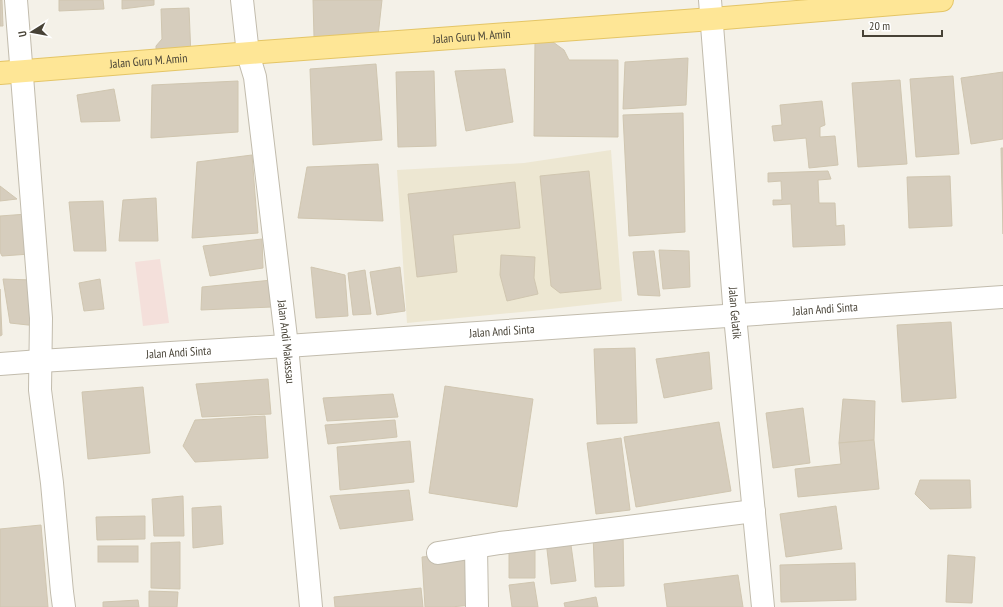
<svg xmlns="http://www.w3.org/2000/svg" width="1003" height="607" font-family="'PT Sans Narrow',sans-serif">
	<style>
		.education { fill: #ede7d2 }
		.medical { fill: #f4e0db }
		.building { fill: #d6cdbd; stroke: #d0c6b0 }
		.lines { fill: none; stroke-linecap: round; stroke-linejoin: round }
		.minor-casing { stroke: #c2bcad; stroke-width: 24 }
		.major-casing { stroke: #e4c566; stroke-width: 24 }
		.minor { stroke: #fff; stroke-width: 22 }
		.major { stroke: #fee696; stroke-width: 22 }
		.labels { text-anchor: middle; stroke-width: 3.5; stroke-linejoin: round; paint-order: stroke }
		.street-label { font-size: 12px; fill: #474236; stroke: #fff }
	</style>
	<rect width="100%" height="100%" fill="#f4f1e8"/>
	<path class="education" d="M 611,150 L 622,301 L 532,311 L 407,323 L 397,170 L 524,163 Z"/>
	<path class="medical" d="M 160,259 L 169,323 L 143,326 L 135,262 Z"/>
	<g class="building">
		<path d="M 0,0 L 2,0 L 3,26 L 0,26 Z"/>
		<path d="M 59,0 L 103,0 L 104,9 L 59,11 Z"/>
		<path d="M 122,0 L 154,0 L 154,5 L 122,9 Z"/>
		<path d="M 313,0 L 382,0 L 378,36 L 314,37 Z"/>
		<path d="M 189,8 L 191,57 L 156,58 L 156,46 L 162,39 L 161,9 Z"/>
		<path d="M 546,37 L 564,50 L 569,60 L 618,60 L 618,137 L 534,136 L 535,41 Z"/>
		<path d="M 688,58 L 686,105 L 623,109 L 625,62 Z"/>
		<path d="M 376,64 L 382,140 L 313,145 L 310,69 Z"/>
		<path d="M 505,69 L 513,122 L 466,131 L 455,71 Z"/>
		<path d="M 434,71 L 436,146 L 398,147 L 396,72 Z"/>
		<path d="M 1003,72 L 1003,139 L 971,144 L 961,78 Z"/>
		<path d="M 953,76 L 959,154 L 916,157 L 910,79 Z"/>
		<path d="M 900,80 L 907,164 L 858,167 L 852,83 Z"/>
		<path d="M 238,81 L 238,132 L 151,138 L 152,85 Z"/>
		<path d="M 114,89 L 120,121 L 81,122 L 77,95 Z"/>
		<path d="M 822,101 L 825,125 L 820,127 L 820,137 L 835,136 L 838,165 L 809,168 L 806,138 L 774,141 L 772,126 L 782,125 L 780,105 Z"/>
		<path d="M 683,113 L 685,232 L 629,236 L 623,115 Z"/>
		<path d="M 1001,148 L 1003,148 L 1003,234 Z"/>
		<path d="M 252,155 L 258,233 L 192,238 L 197,162 Z"/>
		<path d="M 378,164 L 383,221 L 298,218 L 307,167 Z"/>
		<path d="M 589,171 L 601,289 L 560,293 L 551,286 L 540,176 Z"/>
		<path d="M 828,171 L 831,179 L 818,180 L 819,203 L 835,203 L 836,226 L 844,225 L 845,245 L 793,247 L 791,204 L 773,205 L 773,200 L 782,200 L 781,181 L 768,182 L 768,173 Z"/>
		<path d="M 950,176 L 952,226 L 909,228 L 907,177 Z"/>
		<path d="M 515,182 L 520,228 L 453,235 L 457,272 L 417,277 L 408,194 Z"/>
		<path d="M 0,186 L 17,199 L 0,201 Z"/>
		<path d="M 156,198 L 158,241 L 119,241 L 123,200 Z"/>
		<path d="M 103,201 L 106,251 L 74,251 L 69,202 Z"/>
		<path d="M 27,214 L 30,254 L 2,256 L 0,252 L 0,216 Z"/>
		<path d="M 262,239 L 263,268 L 210,276 L 203,246 Z"/>
		<path d="M 659,250 L 689,251 L 690,287 L 663,289 Z"/>
		<path d="M 654,251 L 660,296 L 638,295 L 633,252 Z"/>
		<path d="M 501,255 L 535,257 L 534,278 L 538,294 L 507,301 L 500,275 Z"/>
		<path d="M 311,267 L 345,275 L 348,316 L 316,318 Z"/>
		<path d="M 400,267 L 405,311 L 377,315 L 370,272 Z"/>
		<path d="M 365,270 L 371,314 L 353,315 L 348,273 Z"/>
		<path d="M 3,279 L 32,280 L 37,326 L 10,323 Z"/>
		<path d="M 100,279 L 104,309 L 84,311 L 79,283 Z"/>
		<path d="M 272,280 L 272,307 L 201,310 L 202,287 Z"/>
		<path d="M 0,289 L 2,335 L 0,336 Z"/>
		<path d="M 951,322 L 956,398 L 902,402 L 897,325 Z"/>
		<path d="M 635,348 L 637,423 L 597,424 L 594,349 Z"/>
		<path d="M 709,352 L 712,389 L 664,398 L 656,359 Z"/>
		<path d="M 268,379 L 271,414 L 202,417 L 196,384 Z"/>
		<path d="M 445,386 L 533,399 L 517,507 L 429,493 Z"/>
		<path d="M 143,387 L 150,453 L 88,459 L 82,392 Z"/>
		<path d="M 393,394 L 398,417 L 327,421 L 323,398 Z"/>
		<path d="M 843,399 L 875,401 L 874,440 L 839,443 Z"/>
		<path d="M 803,408 L 810,463 L 773,468 L 766,413 Z"/>
		<path d="M 265,416 L 268,458 L 195,462 L 183,446 L 195,420 Z"/>
		<path d="M 395,420 L 397,437 L 328,444 L 325,425 Z"/>
		<path d="M 719,422 L 731,491 L 636,507 L 624,437 Z"/>
		<path d="M 621,438 L 630,510 L 596,514 L 587,443 Z"/>
		<path d="M 874,440 L 879,489 L 798,497 L 795,469 L 841,464 L 839,443 Z"/>
		<path d="M 410,441 L 414,482 L 340,490 L 337,447 Z"/>
		<path d="M 920,480 L 970,480 L 971,508 L 930,509 L 915,494 Z"/>
		<path d="M 409,490 L 413,520 L 340,529 L 330,496 Z"/>
		<path d="M 183,496 L 184,536 L 154,536 L 152,499 Z"/>
		<path d="M 221,506 L 223,544 L 193,548 L 192,508 Z"/>
		<path d="M 836,506 L 842,549 L 786,557 L 780,514 Z"/>
		<path d="M 145,516 L 145,539 L 97,540 L 96,517 Z"/>
		<path d="M 41,525 L 48,607 L 0,607 L 0,529 Z"/>
		<path d="M 623,533 L 624,586 L 595,587 L 593,534 Z"/>
		<path d="M 570,538 L 576,581 L 551,584 L 546,541 Z"/>
		<path d="M 180,542 L 180,589 L 151,588 L 151,543 Z"/>
		<path d="M 535,543 L 535,578 L 509,578 L 509,544 Z"/>
		<rect x="98" y="546" width="40" height="16"/>
		<path d="M 466,553 L 474,605 L 450,607 L 425,607 L 422,557 Z"/>
		<path d="M 948,555 L 975,557 L 972,603 L 946,602 Z"/>
		<path d="M 855,563 L 856,600 L 781,602 L 780,565 Z"/>
		<path d="M 738,575 L 743,607 L 667,607 L 664,584 Z"/>
		<path d="M 534,582 L 538,607 L 512,607 L 509,585 Z"/>
		<path d="M 421,588 L 423,607 L 335,607 L 334,597 Z"/>
		<path d="M 149,591 L 178,592 L 177,607 L 149,607 Z"/>
		<path d="M 596,597 L 598,607 L 565,607 L 564,603 Z"/>
		<path d="M 138,600 L 139,607 L 103,607 L 103,602 Z"/>
	</g>
	<g class="lines">
		<g class="minor-casing">
			<g id="minor">
				<path d="M 16,0 L 41,318 L 40,390 L 52,483 L 62,592 L 64,607"/>
				<path id="s1" d="M 242,0 L 248,54 L 255,77 L 287,346 L 311,607"/>
				<path id="s2" d="M 710,0 L 735,316 L 763,607"/>
				<path id="s3" d="M 0,364 L 40,361 L 287,346 L 1003,297"/>
				<path d="M 476,547 L 477,607"/>
				<path d="M 438,553 L 500,543 L 754,511"/>
			</g>
		</g>
		<g class="major-casing">
			<g id="major">
				<path id="s4" d="M 0,73 L 262,52 L 712,19 L 942,0"/>
			</g>
		</g>
		<use href="#minor" class="minor"/>
		<use href="#major" class="major"/>
	</g>
	<g class="labels">
		<g class="street-label">
			<text dy="4" stroke="none"><textPath href="#s4" startOffset="473">Jalan Guru M. Amin</textPath></text>
			<text dy="4" stroke="none"><textPath href="#s4" startOffset="149">Jalan Guru M. Amin</textPath></text>
			<text dy="4" stroke="none"><textPath href="#s3" startOffset="827">Jalan Andi Sinta</textPath></text>
			<text dy="4" stroke="none"><textPath href="#s2" startOffset="314">Jalan Gelatik</textPath></text>
			<text dy="4" stroke="none"><textPath href="#s3" startOffset="503">Jalan Andi Sinta</textPath></text>
			<text dy="4" stroke="none"><textPath href="#s1" startOffset="345">Jalan Andi Makassau</textPath></text>
			<text dy="4" stroke="none"><textPath href="#s3" startOffset="179">Jalan Andi Sinta</textPath></text>
		</g>
	</g>
	<g transform="translate(32 32) rotate(259)" stroke="#ffffff" stroke-width="3" paint-order="stroke">
	<path d="M0-3L7 15L0 10L-7 15Z" fill="#474236"/>
	<text y="-6" font-size="11" font-weight="bold" text-anchor="middle" fill="#474236">U</text>
	</g>
	<path d="M863 30v6h79v-6" fill="none" stroke="#474236" stroke-width="2"/>
	<text x="869" y="30" font-size="12" fill="#474236" stroke="#ffffff" stroke-width="3" paint-order="stroke">20 m</text>
</svg>
